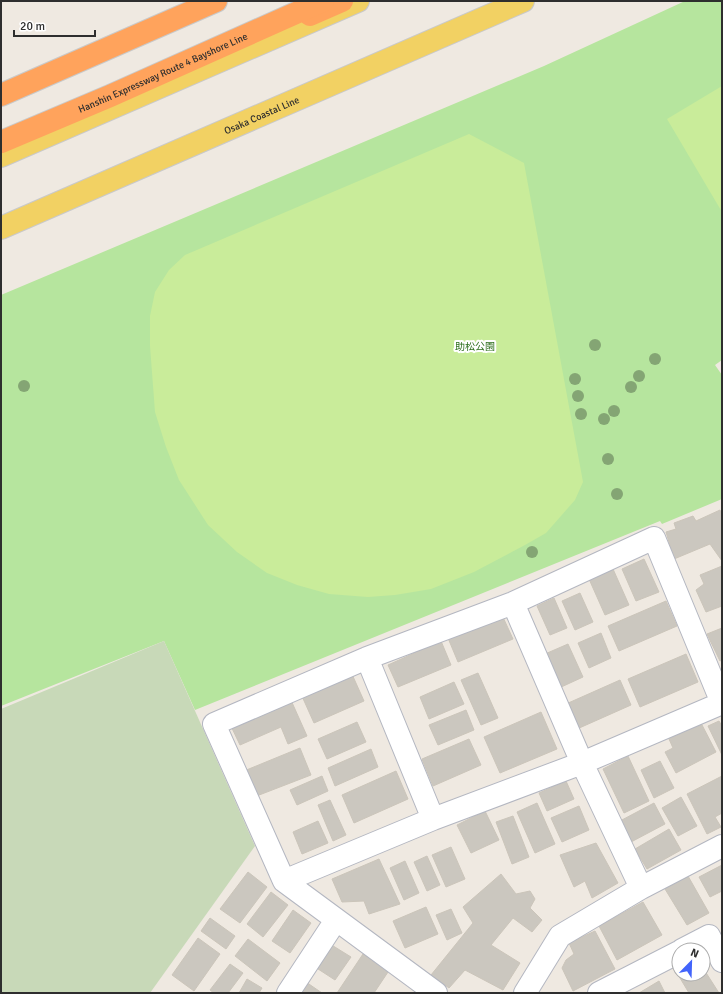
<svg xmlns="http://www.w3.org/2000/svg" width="723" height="994" font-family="Signika,'Noto Sans JP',sans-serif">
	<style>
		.green { fill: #b6e59e }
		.cemetery { fill: #c8d9b8 }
		.pitch { fill: #c9ec9a }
		.building { fill: #cbc7bf; stroke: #cbc5ba }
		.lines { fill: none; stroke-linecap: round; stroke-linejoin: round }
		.street-casing { stroke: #b4b7c1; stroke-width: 24 }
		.primary-casing { stroke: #c9c9c9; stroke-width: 24 }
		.highway-casing { stroke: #c9c9c9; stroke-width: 24 }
		.street { stroke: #fff; stroke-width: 22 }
		.primary { stroke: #f2d163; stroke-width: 22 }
		.highway { stroke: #ffa35c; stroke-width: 22 }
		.tree { fill: #84a574 }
		.labels { text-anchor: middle; stroke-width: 4; stroke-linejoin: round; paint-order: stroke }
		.street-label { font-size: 10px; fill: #2e2e2e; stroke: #fff }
		.park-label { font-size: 10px; fill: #2c6e1b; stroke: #fff }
	</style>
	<rect width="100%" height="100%" fill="#efe9e1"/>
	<path class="green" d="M685 1H722V360L715 365 722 375V499L662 524 660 521 195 710 164 641 1 706V295L544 66Z"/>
	<path class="cemetery" d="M164 641 255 846 150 993H1V709Z"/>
	<path class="pitch" d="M722 86V212L667 119Z
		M469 134 524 163 583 482 575 500 546 533 525 545 474 572 431 589 395 595 368 597 329 594 297 585 267 573 237 552 208 525 179 480 166 447 155 412 150 346V316L155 292 169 270 185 255Z"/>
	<path class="building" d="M720 510 722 515V561L710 544 674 559 666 532 676 529 674 523 693 516 696 521Z
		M644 559 659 592 636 601 622 569Z
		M722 566V606L706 612 696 590 704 584 700 575Z
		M613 569 629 605 605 615 589 579Z
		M580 593 593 622 575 630 562 601Z
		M554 598 567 628 550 635 537 606Z
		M666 601 677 626 619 651 608 626Z
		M502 615 513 639 458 662 448 638Z
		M722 628V660L720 661 707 634Z
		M601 633 611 658 589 668 578 643Z
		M441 641 451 665 398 687 388 665Z
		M568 644 583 677 559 688 545 654Z
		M686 654 698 682 640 707 628 679Z
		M351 672 364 701 314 723 301 694Z
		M478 673 498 718 481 725 461 680Z
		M620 680 631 705 577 729 566 704Z
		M454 682 464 704 429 719 420 697Z
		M290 698 307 736 288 744 281 727 240 745 230 724Z
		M466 710 474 730 438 745 429 725Z
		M541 712 557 749 500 773 484 737Z
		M719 721 722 726V755L708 726Z
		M357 722 366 742 327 759 318 739Z
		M701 723 716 752 676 773 665 752 673 748 669 739Z
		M469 739 481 765 433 786 422 759Z
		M300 748 311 775 254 797 244 771Z
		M371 749 378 767 335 786 328 768Z
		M628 756 649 801 624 813 603 769Z
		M660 761 674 788 654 798 641 770Z
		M396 771 408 799 354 823 342 795Z
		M322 776 328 791 297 805 290 790Z
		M722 776V813L715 817 721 827 707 834 687 794Z
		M566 781 574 799 547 811 539 793Z
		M681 797 697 826 678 836 662 808Z
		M330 800 346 835 333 841 318 805Z
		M537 803 555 844 535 853 517 812Z
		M654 803 665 824 631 842 620 821Z
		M579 806 589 830 562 842 551 818Z
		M485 811 499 840 471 853 457 825Z
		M513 816 529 857 512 864 496 822Z
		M318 821 328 843 302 854 293 832Z
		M669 829 681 850 647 869 635 849Z
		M596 843 618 883 592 898 585 881 574 887 560 855Z
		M451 847 465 879 446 887 432 855Z
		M427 856 440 885 427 891 414 862Z
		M379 859 400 904 369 914 364 901 342 902 332 879Z
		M405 861 419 893 404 900 390 868Z
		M722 865V891L710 897 699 877Z
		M248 872 267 887 240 923 220 909Z
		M501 874 516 894 530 891 535 899 530 908 542 920 532 932 513 918 491 945 520 963 503 990 465 970 449 988 431 975 473 923 463 907Z
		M688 876 709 913 687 925 665 889Z
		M271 892 288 905 263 937 247 924Z
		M643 902 662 935 617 960 599 926Z
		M426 907 438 934 405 948 393 921Z
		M451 909 462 933 447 940 436 915Z
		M293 910 311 923 290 953 272 941Z
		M210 918 235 936 226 949 201 931Z
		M595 931 615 969 573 991 562 968 566 960 574 954 569 943Z
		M198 938 220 954 194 991 172 975Z
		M248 939 280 963 267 981 235 956Z
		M330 944 351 957 335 980 315 967Z
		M363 954 388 972 374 993H337Z
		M230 964 243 973 228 993H214L210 990Z
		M679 965V974H703V968L719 993H689L674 968Z
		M247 979 262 988 259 993H239Z
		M659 981 665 993H639Z
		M306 982 322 993H298Z"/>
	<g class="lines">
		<g class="street-casing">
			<path id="street" d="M513 603 582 763 641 888
				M367 658 433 819
				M284 881 433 819 582 763 722 703 654 538 513 603 367 658 214 724 284 881 436 993
				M682 950 709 936 722 961
				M288 993 336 920
				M525 993 560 936 641 888 722 846
				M599 993 679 952"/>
		</g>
		<g class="primary-casing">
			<g id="primary">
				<path d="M1 156 358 1"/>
				<path id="s1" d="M1 228 523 1"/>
			</g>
		</g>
		<g class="highway-casing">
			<g id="highway">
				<path d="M310 15 342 1"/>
				<path d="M1 95 216 1"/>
				<path id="s2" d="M1 142 110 96 323 1"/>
			</g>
		</g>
		<use href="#street" class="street"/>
		<use href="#primary" class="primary"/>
		<use href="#highway" class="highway"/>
	</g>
	<g class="tree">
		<circle cx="595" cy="345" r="6"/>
		<circle cx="655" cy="359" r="6"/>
		<circle cx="639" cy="376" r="6"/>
		<circle cx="575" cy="379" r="6"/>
		<circle cx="24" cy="386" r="6"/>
		<circle cx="631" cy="387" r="6"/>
		<circle cx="578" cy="396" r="6"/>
		<circle cx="614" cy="411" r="6"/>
		<circle cx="581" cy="414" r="6"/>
		<circle cx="604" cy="419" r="6"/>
		<circle cx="608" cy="459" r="6"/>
		<circle cx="617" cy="494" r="6"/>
		<circle cx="532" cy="552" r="6"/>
	</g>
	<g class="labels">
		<g class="street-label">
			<text dy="4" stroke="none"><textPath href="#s2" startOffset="176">Hanshin Expressway Route 4 Bayshore Line</textPath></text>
			<text dy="4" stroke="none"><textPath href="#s1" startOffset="284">Osaka Coastal Line</textPath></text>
		</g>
		<g class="park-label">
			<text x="475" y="350">助松公園</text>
		</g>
	</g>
	<rect width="723" height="994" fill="none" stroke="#2e2e2e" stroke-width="4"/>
	<g transform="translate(691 962) rotate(23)"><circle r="19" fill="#ffffff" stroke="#ababab"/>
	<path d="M0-3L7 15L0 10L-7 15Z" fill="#4264fb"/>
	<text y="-6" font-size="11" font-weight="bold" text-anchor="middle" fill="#2e2e2e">N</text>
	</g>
	<path d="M14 30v6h81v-6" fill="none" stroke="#2e2e2e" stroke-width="2"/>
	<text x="20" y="30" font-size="12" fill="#2e2e2e" stroke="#ffffff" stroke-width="3" paint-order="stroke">20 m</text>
</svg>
